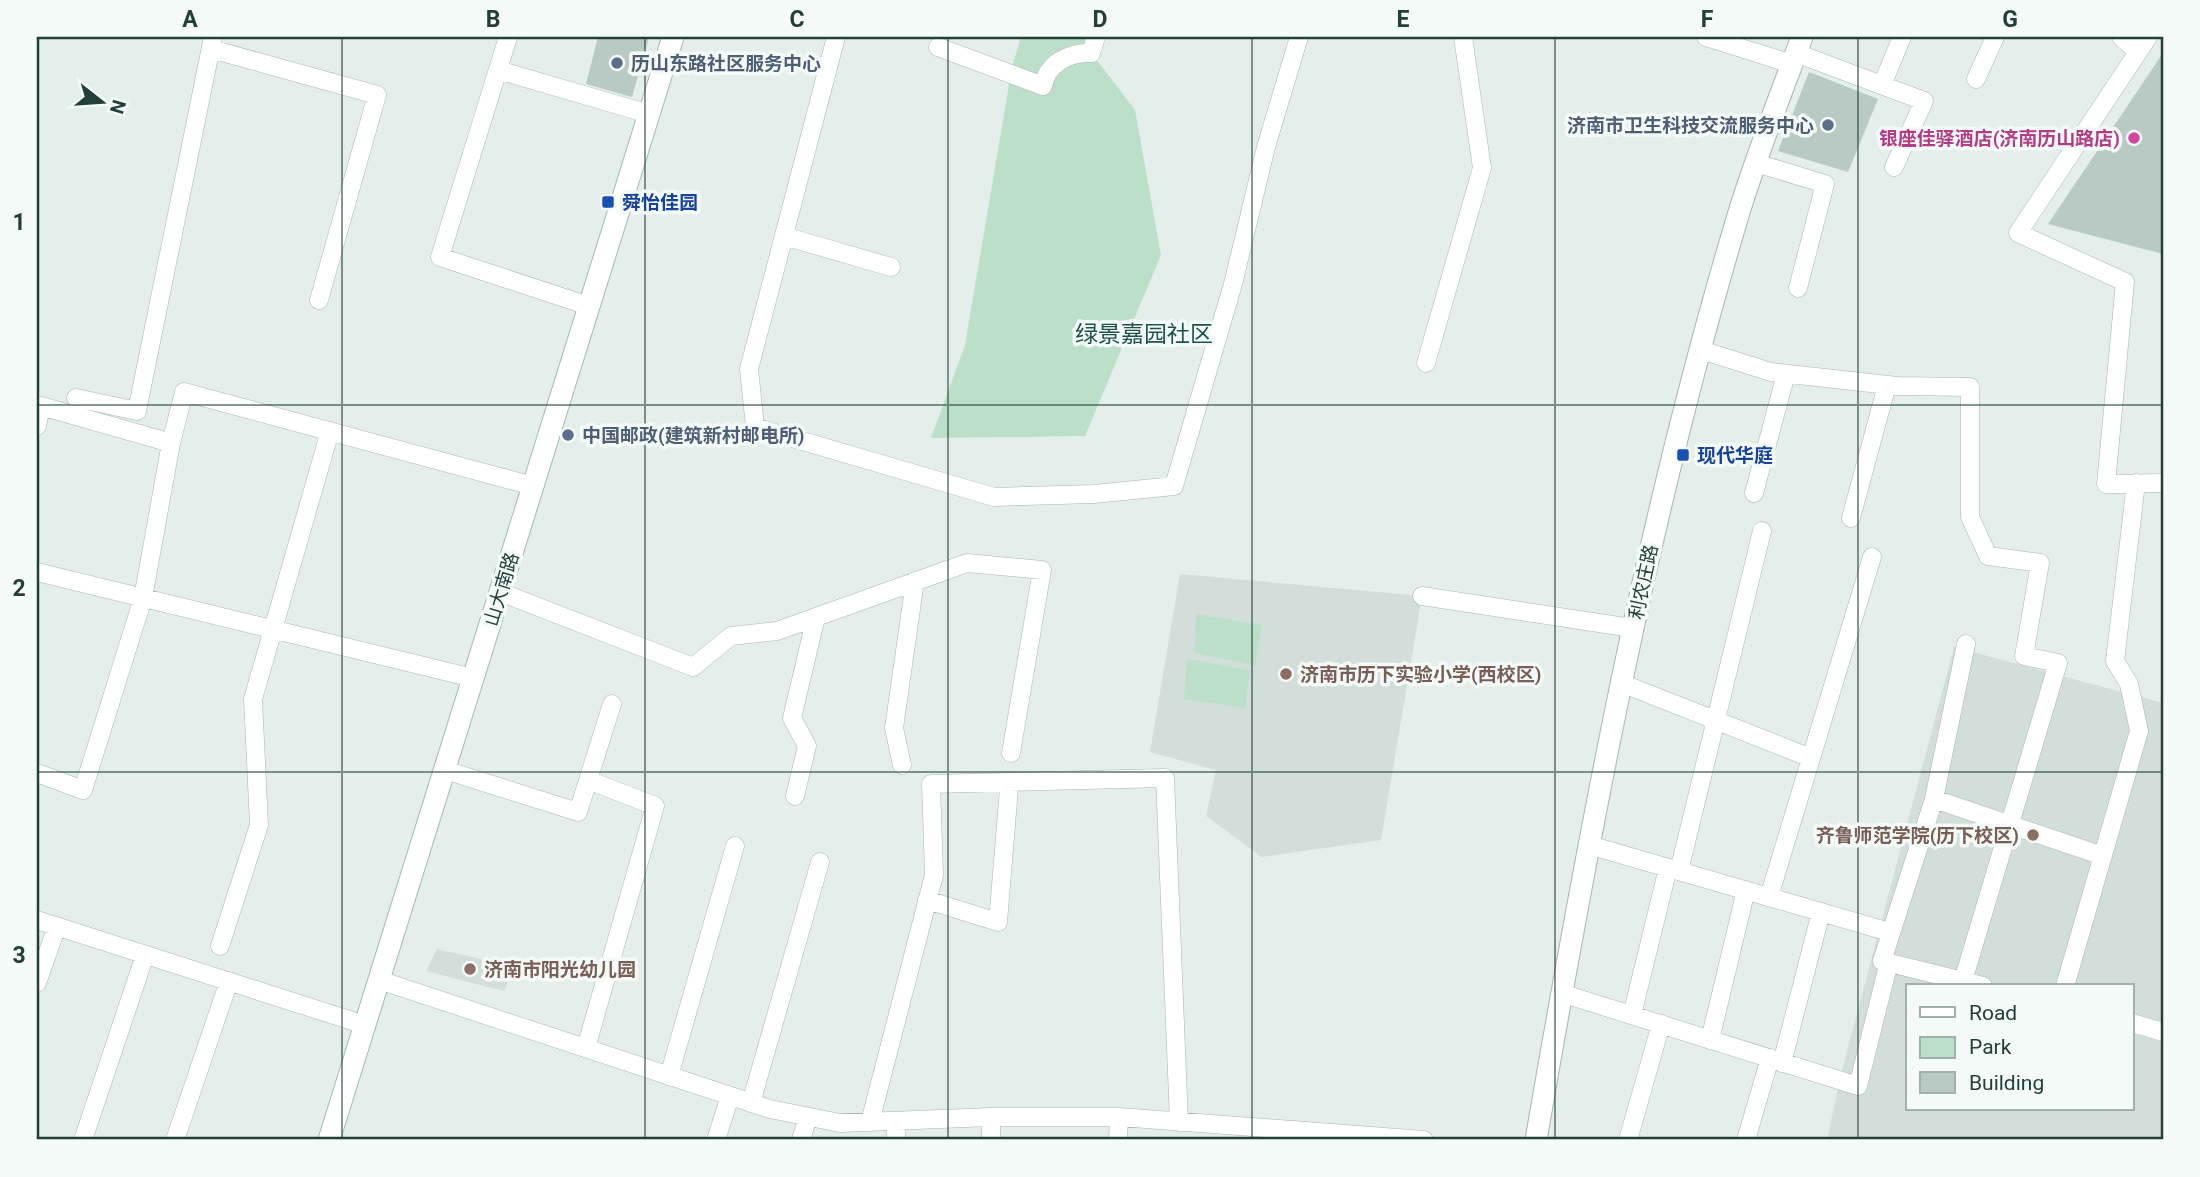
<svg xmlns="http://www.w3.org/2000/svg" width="2200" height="1177" font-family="Roboto,'Noto Sans SC',sans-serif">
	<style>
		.built { fill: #d2ded9; fill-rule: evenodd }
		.green { fill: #bcdfc8 }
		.building { fill: #b9c9c3 }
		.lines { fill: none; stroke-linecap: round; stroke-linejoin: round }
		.minor-casing { stroke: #a6b6b2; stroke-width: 19 }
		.tertiary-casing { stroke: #a6b6b2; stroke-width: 23 }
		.secondary-casing { stroke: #a1bab3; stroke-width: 23 }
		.minor { stroke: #fff; stroke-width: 18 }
		.tertiary { stroke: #fff; stroke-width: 21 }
		.secondary { stroke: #fff; stroke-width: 21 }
		.grid { fill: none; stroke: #22403a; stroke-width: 2; stroke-opacity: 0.55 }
		.service-dot { fill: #5c6f8a; stroke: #f4faf8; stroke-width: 2.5 }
		.hotel-dot { fill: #d1479c; stroke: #f4faf8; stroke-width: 2.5 }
		.transit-dot { fill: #1a4fb4; stroke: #f4faf8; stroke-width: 2.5 }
		.education-dot { fill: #8d6e63; stroke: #f4faf8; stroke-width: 2.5 }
		.labels { text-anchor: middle; stroke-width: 7; stroke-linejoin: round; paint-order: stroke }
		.service-label { font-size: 19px; font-weight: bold; fill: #4e5e75; stroke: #f4faf8; text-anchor: start }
		.hotel-label { font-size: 19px; font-weight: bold; fill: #b23c85; stroke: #f4faf8; text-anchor: end }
		.transit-label { font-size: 19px; font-weight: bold; fill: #164399; stroke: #f4faf8; text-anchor: start }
		.street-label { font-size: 19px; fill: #22403a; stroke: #f4faf8 }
		.education-label { font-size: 19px; font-weight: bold; fill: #785e54; stroke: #f4faf8; text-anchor: start }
		.quarter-label { font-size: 23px; fill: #1d534a; stroke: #f4faf8 }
		.neatline { fill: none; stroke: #22403a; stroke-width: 2.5 }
		.grid-label { font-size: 23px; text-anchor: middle; font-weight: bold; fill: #22403a }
	</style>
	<rect width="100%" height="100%" fill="#e4eeea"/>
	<path class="built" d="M1180 574 1422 596 1381 840 1262 857 1206 816 1216 770 1150 752Z
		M1954 647 2163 703V1140H1827L1841 1074ZM1908 986H2132V1109H1908Z
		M437 949 514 967 504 991 426 971Z"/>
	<path class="green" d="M1021 37H1098L1093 55 1135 110 1161 255 1085 436 931 438 965 345 1012 67Z
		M1196 614 1262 625 1255 665 1195 653Z
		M1187 659 1250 670 1245 708 1184 699Z"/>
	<path class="building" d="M598 37H649L632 97 586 84Z
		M2163 53V254L2048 224Z
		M1809 72 1878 99 1848 172 1778 151Z"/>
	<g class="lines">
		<g class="minor-casing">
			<path id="minor" d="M508 37 440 257 589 306
				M836 37 749 369 755 427 994 497 1094 494 1174 486 1233 284 1266 147 1299 37
				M1706 37 1792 64
				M2121 37 2138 52
				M2148 37 2018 233 2125 282 2106 484 2163 483
				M938 47 1043 86C1047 63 1070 52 1091 53L1096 37
				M211 49 377 95 319 300
				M1796 53 1924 101 1894 167
				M498 70 649 114
				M1976 79 1995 37
				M1882 85 1902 37
				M1756 163 1825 184 1798 288
				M784 236 891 267
				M1701 350 1771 372 1897 386 1970 387V517L1988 556 2040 563 2024 656 2058 663 1963 981 1983 986
				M1426 363 1482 168 1463 37
				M76 398 137 411 213 37
				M37 426 41 406 171 443 184 392 533 486
				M1754 493 1786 374
				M1851 518 1887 385
				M37 572 473 678
				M500 592 693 667 731 636 777 631 967 563 1042 570 1011 753
				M1422 596 1632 628
				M1621 683 1811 758
				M902 765 894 728 915 581
				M445 770 578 812 612 704
				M37 773 83 790 143 598 171 443
				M795 796 807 746 792 718 816 617
				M1934 799 1966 644
				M1589 845 1886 931
				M1679 871 1762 531
				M1769 897 1872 557
				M927 900 998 922 1009 788
				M37 920 365 1025
				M220 946 259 825 253 699 330 431
				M379 980 770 1109 840 1123 991 1117H1119L1424 1140
				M1963 981 1882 961 1934 799 2103 856
				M37 983 57 926
				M2065 986 2139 731 2129 684 2115 661 2136 483
				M1561 993 1858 1086 1889 962
				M1632 1015 1668 868
				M2132 1023 2163 1032
				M1710 1040 1746 890
				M586 1048 655 806 588 780
				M1782 1063 1821 912
				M669 1076 735 846
				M751 1103 820 862
				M896 1121V1140
				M870 1122 934 875 931 784 1165 778 1179 1122
				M83 1140 145 955
				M175 1140 229 981
				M716 1140 730 1096
				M801 1140 808 1117
				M991 1140V1117
				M1118 1140 1119 1117
				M1628 1140 1661 1024
				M1746 1140 1770 1058"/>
		</g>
		<g class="tertiary-casing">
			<path id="tertiary" d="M1536 1140C1590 827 1648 514 1740 209 1758 151 1781 94 1802 37"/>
		</g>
		<g class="secondary-casing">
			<path id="secondary" d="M329 1140 673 37"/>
		</g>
		<use href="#minor" class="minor"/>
		<use href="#tertiary" class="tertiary"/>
		<use href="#secondary" class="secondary"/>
	</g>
	<path class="grid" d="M342 37V1140M645 37V1140M948 37V1140M1252 37V1140M1555 37V1140M1858 37V1140M37 405H2163M37 772H2163"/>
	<g class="service-dot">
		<circle cx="617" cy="63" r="7"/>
		<circle cx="1828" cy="125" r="7"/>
		<circle cx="568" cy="435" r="7"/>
	</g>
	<circle class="hotel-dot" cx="2134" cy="138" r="7"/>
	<g class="transit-dot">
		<rect x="601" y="195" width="14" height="14" rx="3.5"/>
		<rect x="1676" y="448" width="14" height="14" rx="3.5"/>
	</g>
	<g class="education-dot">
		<circle cx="1286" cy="674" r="7"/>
		<circle cx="2033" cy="835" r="7"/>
		<circle cx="470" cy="969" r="7"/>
	</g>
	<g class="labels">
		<g class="service-label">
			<text x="631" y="70">历山东路社区服务中心</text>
			<text x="1814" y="132" text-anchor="end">济南市卫生科技交流服务中心</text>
			<text x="582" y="442">中国邮政(建筑新村邮电所)</text>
		</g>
		<g class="hotel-label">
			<text x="2120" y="145">银座佳驿酒店(济南历山路店)</text>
		</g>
		<g class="transit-label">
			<text x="622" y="209">舜怡佳园</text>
			<text x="1697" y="462">现代华庭</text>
		</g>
		<g class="street-label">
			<text transform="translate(1643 582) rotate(-78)" y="7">利农庄路</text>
			<text transform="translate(501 589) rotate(-73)" y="7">山大南路</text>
		</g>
		<g class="education-label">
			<text x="1300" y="681">济南市历下实验小学(西校区)</text>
			<text x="2019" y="842" text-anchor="end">齐鲁师范学院(历下校区)</text>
			<text x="484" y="976">济南市阳光幼儿园</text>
		</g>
		<g class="quarter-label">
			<text x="1144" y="342">绿景嘉园社区</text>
		</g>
	</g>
	<rect width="2200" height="1177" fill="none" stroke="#f4faf8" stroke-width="77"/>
	<rect x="1906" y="984" width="228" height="126" fill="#f4faf8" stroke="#a0b0ac" stroke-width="2"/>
	<rect x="1920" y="1007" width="35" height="10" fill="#ffffff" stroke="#a0b0ac" stroke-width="2"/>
	<text x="1969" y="1020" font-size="21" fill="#22403a">Road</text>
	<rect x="1920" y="1037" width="35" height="21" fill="#bcdfc8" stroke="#a0b0ac" stroke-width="2"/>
	<text x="1969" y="1054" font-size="21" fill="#22403a">Park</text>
	<rect x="1920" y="1072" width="35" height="21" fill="#b9c9c3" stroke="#a0b0ac" stroke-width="2"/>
	<text x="1969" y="1090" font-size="21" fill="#22403a">Building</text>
	<g transform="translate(102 102) rotate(107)" stroke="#f4faf8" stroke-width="5" paint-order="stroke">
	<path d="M0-5L12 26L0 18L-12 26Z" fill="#22403a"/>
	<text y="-10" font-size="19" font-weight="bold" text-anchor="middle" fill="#22403a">N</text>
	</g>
	<rect x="38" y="38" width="2124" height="1100" class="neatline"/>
	<g class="grid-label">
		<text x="190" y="27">A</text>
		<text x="493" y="27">B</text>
		<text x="797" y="27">C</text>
		<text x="1100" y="27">D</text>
		<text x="1403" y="27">E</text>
		<text x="1707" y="27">F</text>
		<text x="2010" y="27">G</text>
		<text x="19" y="230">1</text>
		<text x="19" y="596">2</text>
		<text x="19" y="963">3</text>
	</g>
</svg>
